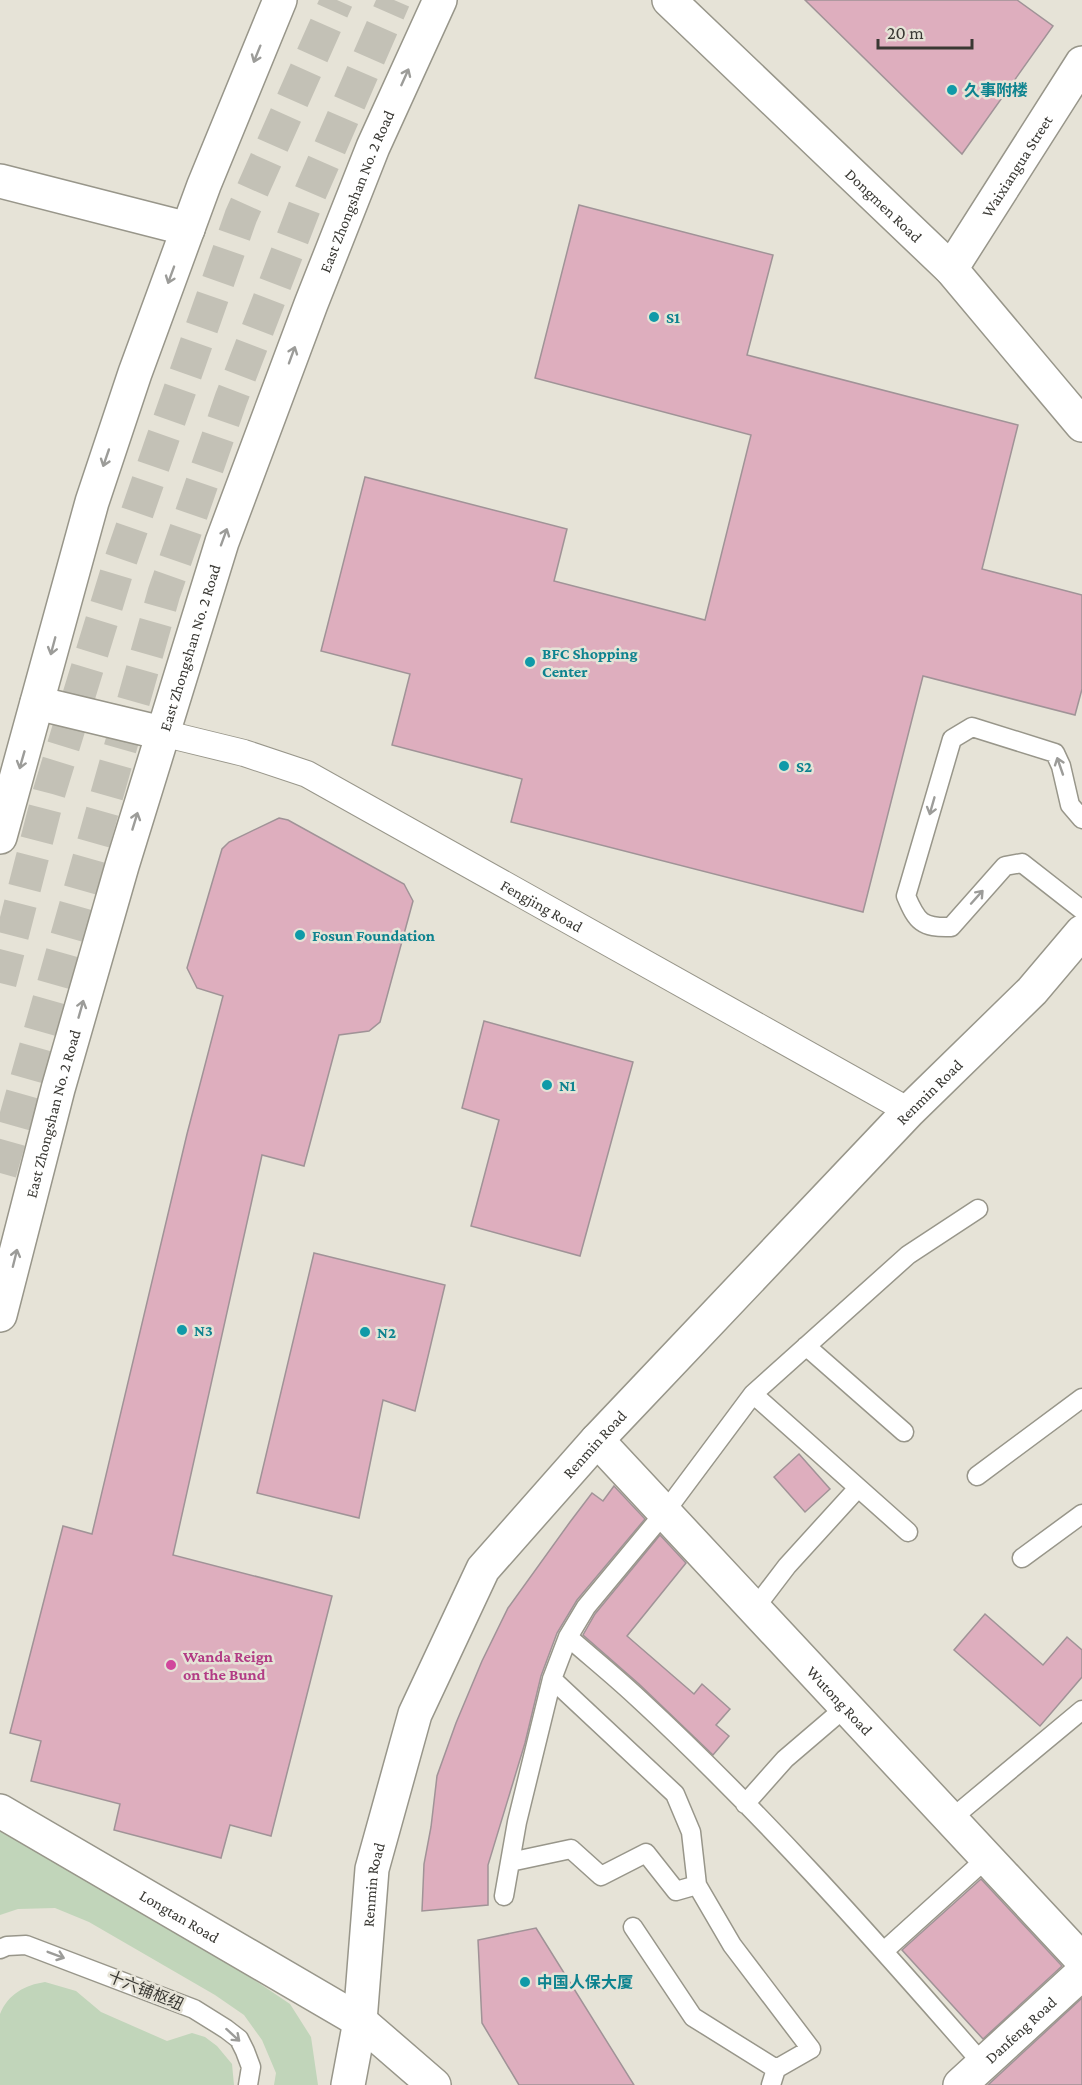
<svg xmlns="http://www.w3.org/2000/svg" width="1082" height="2085" font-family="'Crimson Pro','Noto Sans SC',serif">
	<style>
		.green { fill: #c1d5ba }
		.building { fill: #deaebe; stroke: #a09397; stroke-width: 1.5 }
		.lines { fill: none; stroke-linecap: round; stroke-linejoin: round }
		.primary-tunnel { stroke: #c3c1b6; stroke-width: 33; stroke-dasharray: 33 16; stroke-linecap: butt }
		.service-casing { stroke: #98968a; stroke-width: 21 }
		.pedestrian-casing { stroke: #98968a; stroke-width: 28 }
		.minor-casing { stroke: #98968a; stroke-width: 36 }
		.tertiary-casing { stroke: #98968a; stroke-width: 36 }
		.primary-casing { stroke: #98968a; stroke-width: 36 }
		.service { stroke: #fff; stroke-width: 18 }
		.pedestrian { stroke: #fff; stroke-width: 26 }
		.minor { stroke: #fff; stroke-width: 33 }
		.tertiary { stroke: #fff; stroke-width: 33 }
		.primary { stroke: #fff; stroke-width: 33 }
		.oneway { stroke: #9c9c99 }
		.culture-dot { fill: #0f9aa8; stroke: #e6e3d7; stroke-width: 2 }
		.hotel-dot { fill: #d1479c; stroke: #e6e3d7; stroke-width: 2 }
		.labels { text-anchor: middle; stroke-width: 5; stroke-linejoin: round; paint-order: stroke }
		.culture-label { font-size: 16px; font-weight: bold; fill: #0d838f; stroke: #e6e3d7; text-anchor: start }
		.street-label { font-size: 16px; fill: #393833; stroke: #e6e3d7 }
		.hotel-label { font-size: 16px; font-weight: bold; fill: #b23c85; stroke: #e6e3d7; text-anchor: start }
	</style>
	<rect width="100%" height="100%" fill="#e6e3d7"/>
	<path class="green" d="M0 1823 220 1957 290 2004 311 2037 318 2085H274L276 2073 262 2040 244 2015 215 1995 89 1922 55 1908 18 1909 0 1915Z
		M45 1982 76 1991 101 2012 167 2041 192 2033 205 2037 217 2046 232 2064 234 2085H0V2014C8 1994 25 1985 45 1982Z"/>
	<path class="building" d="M805 0H1017L1053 26 962 154Z
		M579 205 773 255 747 355 1018 425 982 569 1082 595V689L1075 715 923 676 863 912 511 822 522 779 392 745 410 674 321 651 365 477 567 529 554 581 705 620 751 435 535 378Z
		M279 818 288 820 404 884 413 901 380 1022 369 1031 339 1035 304 1166 262 1155 173 1555 332 1596 271 1836 230 1825 221 1858 114 1830 120 1804 31 1781 41 1741 10 1733 63 1526 92 1534 187 1134 223 996 197 988 187 968 222 849 229 842Z
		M484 1021 633 1062 580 1256 471 1226 499 1120 462 1108Z
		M314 1253 445 1285 415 1411 383 1400 359 1518 257 1493Z
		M799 1454 830 1489 805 1512 774 1477Z
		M614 1486 645 1519 577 1600 557 1633 541 1676 525 1743 488 1865V1905L422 1911 424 1864 431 1827 437 1776 456 1723 482 1661 508 1608 570 1522 592 1493 603 1501Z
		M660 1535 686 1563 627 1636 694 1694 702 1684 730 1709 716 1725 729 1736 713 1755 639 1684 583 1635 595 1614Z
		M985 1614 1043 1665 1067 1637 1082 1650V1677L1040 1726 954 1650Z
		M981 1879 1062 1966 983 2039 902 1950Z
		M536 1928 634 2085H519L482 2023 478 1940Z
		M1082 1998V2085H988Z"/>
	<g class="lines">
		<path class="primary-tunnel" d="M0 983 49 793 118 568 163 438 241 216 337 0
			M0 1173 164 593 231 399 308 198 394 0"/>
		<g class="service-casing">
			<path id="service" d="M1082 819 1070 805 1061 766 1055 753 972 727 952 739 906 896C917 922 922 928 951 927L1005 866 1022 863 1082 910
				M806 1346 904 1432
				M753 1394 908 1532
				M977 1476 1082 1398
				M1022 1558 1082 1514
				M755 1608 787 1566 858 1488
				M568 1637C592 1658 617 1678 640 1700 762 1813 873 1938 982 2063
				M552 1679 675 1794 691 1832 697 1885 732 1945 811 2049 776 2069 771 2085
				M745 1804 785 1759 847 1706
				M951 1819 1082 1710
				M510 1862 571 1849 601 1876 646 1853 676 1891 697 1885
				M504 1896 517 1822 552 1679 568 1637 586 1607 665 1512 753 1394 908 1255 978 1209
				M633 1927 693 2017 776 2069
				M0 1949 7 1946 26 1945 194 2009 226 2029 239 2039 245 2051 251 2067 248 2085
				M884 1951 987 1858"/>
		</g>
		<g class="pedestrian-casing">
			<g id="pedestrian">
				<path id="s1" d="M162 733 244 753 307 774 909 1111"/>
			</g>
		</g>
		<g class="minor-casing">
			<g id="minor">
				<path d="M0 181 188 229"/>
				<path id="s2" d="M597 1440 1082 1960"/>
				<path id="s3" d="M0 1811 360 2021 434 2085"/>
				<path id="s4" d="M960 2085 1082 1973"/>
			</g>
		</g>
		<g class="tertiary-casing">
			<g id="tertiary">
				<path id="s5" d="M669 0 951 269 1082 425"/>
				<path id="s6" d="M951 269 1082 63"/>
				<path id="s7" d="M348 2085 360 2021 372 1869 415 1714 483 1569 597 1440 909 1111 1032 991 1082 932"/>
			</g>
		</g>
		<g class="primary-casing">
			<g id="primary">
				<path d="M37 703 162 733"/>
				<path d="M0 837 92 502 135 373 204 185 280 0"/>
				<path id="s8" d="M0 1315 58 1089 122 866 222 542 311 304 373 147 440 0"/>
			</g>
		</g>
		<use href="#service" class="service"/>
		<use href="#pedestrian" class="pedestrian"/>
		<use href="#minor" class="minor"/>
		<use href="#tertiary" class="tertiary"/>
		<use href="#primary" class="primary"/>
	</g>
	<defs><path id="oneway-shaft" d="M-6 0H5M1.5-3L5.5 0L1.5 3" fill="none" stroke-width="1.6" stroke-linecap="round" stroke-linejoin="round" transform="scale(1.5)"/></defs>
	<g class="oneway">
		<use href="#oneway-shaft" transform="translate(257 54) rotate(112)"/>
		<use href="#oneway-shaft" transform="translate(405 77) rotate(-66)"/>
		<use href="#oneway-shaft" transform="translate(171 275) rotate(110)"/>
		<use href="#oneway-shaft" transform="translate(292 355) rotate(-70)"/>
		<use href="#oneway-shaft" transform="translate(106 458) rotate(109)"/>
		<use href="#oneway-shaft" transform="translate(224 537) rotate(-70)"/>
		<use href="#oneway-shaft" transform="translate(53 646) rotate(105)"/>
		<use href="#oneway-shaft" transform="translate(22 760) rotate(106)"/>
		<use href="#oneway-shaft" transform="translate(1060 766) rotate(-109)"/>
		<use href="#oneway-shaft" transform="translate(932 806) rotate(106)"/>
		<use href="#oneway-shaft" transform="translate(135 821) rotate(-73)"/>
		<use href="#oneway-shaft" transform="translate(977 897) rotate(-48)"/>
		<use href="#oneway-shaft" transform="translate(81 1009) rotate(-74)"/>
		<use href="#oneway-shaft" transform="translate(15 1258) rotate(-76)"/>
		<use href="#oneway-shaft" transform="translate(56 1955) rotate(21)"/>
		<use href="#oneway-shaft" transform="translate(233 2035) rotate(42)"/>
	</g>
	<g class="culture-dot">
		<circle cx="952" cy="90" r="6"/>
		<circle cx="654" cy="317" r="6"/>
		<circle cx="530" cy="662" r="6"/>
		<circle cx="784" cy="766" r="6"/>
		<circle cx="300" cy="935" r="6"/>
		<circle cx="547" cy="1085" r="6"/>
		<circle cx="182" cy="1330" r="6"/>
		<circle cx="365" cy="1332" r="6"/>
		<circle cx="525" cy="1982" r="6"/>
	</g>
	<circle class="hotel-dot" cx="171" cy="1665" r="6"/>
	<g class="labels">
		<g class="culture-label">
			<text x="964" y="96">久事附楼</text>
			<text x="666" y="323">S1</text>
			<text x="542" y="659">BFC Shopping<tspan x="542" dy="18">Center</tspan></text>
			<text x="796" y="772">S2</text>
			<text x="312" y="941">Fosun Foundation</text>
			<text x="559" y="1091">N1</text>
			<text x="194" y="1336">N3</text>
			<text x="377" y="1338">N2</text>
			<text x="537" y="1988">中国人保大厦</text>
		</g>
		<g class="street-label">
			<text dy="6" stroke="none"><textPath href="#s6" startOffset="122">Waixiangua Street</textPath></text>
			<text dy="6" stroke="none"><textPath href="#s8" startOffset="1180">East Zhongshan No. 2 Road</textPath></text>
			<text dy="6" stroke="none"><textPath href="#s5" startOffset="297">Dongmen Road</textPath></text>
			<text dy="6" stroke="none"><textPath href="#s8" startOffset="694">East Zhongshan No. 2 Road</textPath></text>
			<text dy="6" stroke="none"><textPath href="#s1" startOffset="420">Fengjing Road</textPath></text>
			<text dy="6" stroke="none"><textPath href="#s7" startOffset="1192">Renmin Road</textPath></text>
			<text dy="6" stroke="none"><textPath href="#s8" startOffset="208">East Zhongshan No. 2 Road</textPath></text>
			<text dy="6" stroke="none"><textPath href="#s7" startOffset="706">Renmin Road</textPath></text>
			<text dy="6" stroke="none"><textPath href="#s2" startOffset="356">Wutong Road</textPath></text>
			<text dy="6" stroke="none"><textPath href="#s7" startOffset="202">Renmin Road</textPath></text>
			<text dy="6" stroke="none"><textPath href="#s3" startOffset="208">Longtan Road</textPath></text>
			<text transform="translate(146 1990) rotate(22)" y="6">十六铺枢纽</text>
			<text dy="6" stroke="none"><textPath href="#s4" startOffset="82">Danfeng Road</textPath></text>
		</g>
		<g class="hotel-label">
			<text x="183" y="1662">Wanda Reign<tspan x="183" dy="18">on the Bund</tspan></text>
		</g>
	</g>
	<path d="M878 39v9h94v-9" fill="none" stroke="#393833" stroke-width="3"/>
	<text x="887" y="39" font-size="18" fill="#393833" stroke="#e6e3d7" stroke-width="4.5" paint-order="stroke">20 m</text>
</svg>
